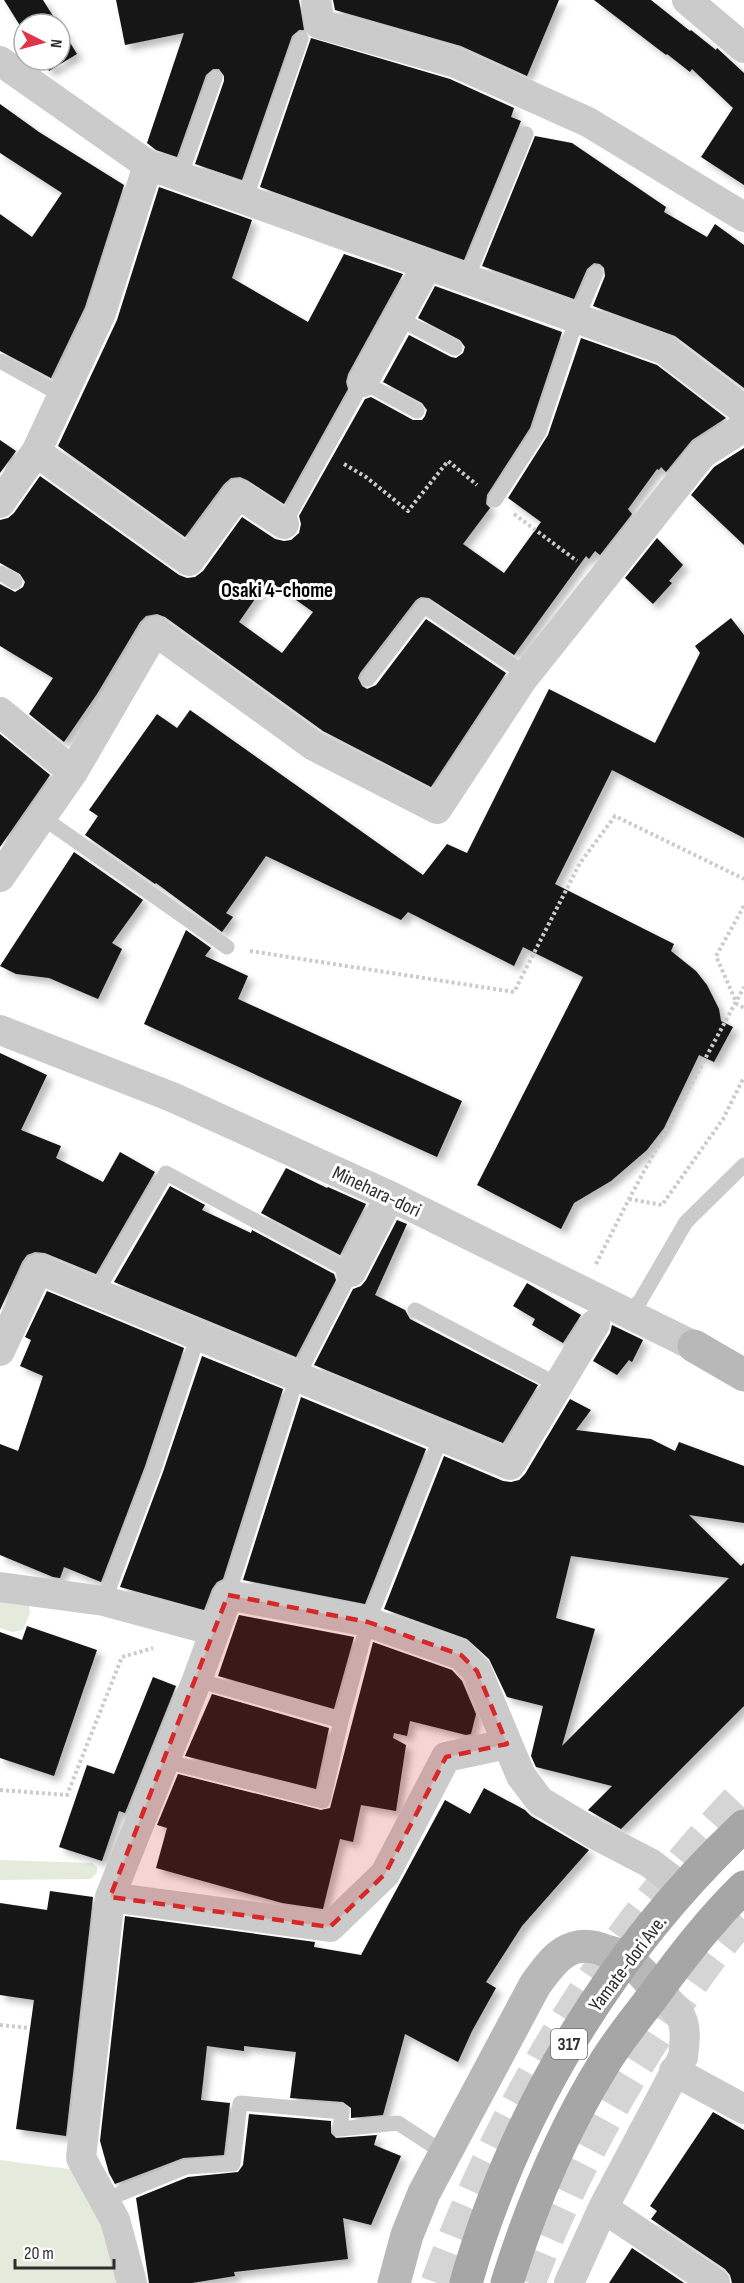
<svg xmlns="http://www.w3.org/2000/svg" width="744" height="2283" font-family="'Sofia Sans Condensed',sans-serif">
	<style>
		.green { fill: #e5ebdc }
		.building { fill: #151515; fill-rule: evenodd; filter: url(#shadow) }
		.lines { fill: none; stroke-linecap: round; stroke-linejoin: round }
		.highway-tunnel { stroke: #d5d5d5; stroke-width: 33; stroke-dasharray: 33 16; stroke-linecap: butt }
		.path { stroke: #cbcbcb; stroke-width: 4; stroke-dasharray: 3 3; stroke-linecap: butt }
		.lane { stroke: #cbcbcb; stroke-width: 15 }
		.street { stroke: #cbcbcb; stroke-width: 30 }
		.secondary { stroke: #b8b8b8; stroke-width: 33 }
		.primary { stroke: #a6a6a6; stroke-width: 33 }
		.marked { fill: #d62828; fill-opacity: 0.2; stroke: #d62828; stroke-width: 4.5; stroke-dasharray: 12 8; stroke-linejoin: round }
		.labels { text-anchor: middle; stroke-width: 6; stroke-linejoin: round; paint-order: stroke }
		.shield { fill: #fff; stroke: #6d6d6d; stroke-width: 1.5 }
		.shield-label { font-size: 18px; font-weight: bold; fill: #2e2e2e }
		.street-label { font-size: 20px; fill: #2e2e2e; stroke: #fff }
		.neighbourhood-label { font-size: 21px; font-weight: bold; fill: #000; stroke: #fff }
	</style>
	<defs>
		<filter id="shadow"><feDropShadow dx="5.5" dy="5.5" stdDeviation="3" flood-color="#0004"/></filter>
	</defs>
	<rect width="100%" height="100%" fill="#fff"/>
	<path class="green" d="M0 1600 29 1606 30 1613 23 1630 12 1632 0 1628Z
		M0 1860 92 1863 97 1867V1873L90 1879 0 1880Z
		M0 2160 77 2170 108 2235 118 2283H0Z"/>
	<path class="building" d="M4 0H43L58 24H24V32Z
		M116 0H299L304 30H299L292 36 242 180 195 164 224 81V76L219 69H213L206 75 177 157 156 150 147 143 184 33 125 45Z
		M333 0H559L527 76 461 46 335 10Z
		M594 0H651L690 31 691 30 716 50 717 48 744 73V185L701 157 733 108 692 69 690 72 667 54 666 55Z
		M60 26 77 54 49 71 42 60H60Z
		M311 38 450 79 514 108 511 117 521 121 464 260 260 187Z
		M0 104 39 132 124 185 85 307 51 378 0 351V214L32 237 62 193 0 153Z
		M535 136 572 143 666 207 664 212 707 237 715 224 744 245V388L675 336 593 306 605 276 604 268 600 264 594 263 587 269 574 299 482 266Z
		M159 187 252 220 232 278 308 322 344 254 403 274 348 374 346 382 348 389 284 504 247 480 240 477 231 478 224 484 185 537 58 446 117 320Z
		M435 286 562 332 530 428 487 495 486 504 490 508 463 544 504 573 541 522 508 498 548 435 581 338 657 365 726 418 692 440 666 472 661 467 659 470 657 469 628 509 632 514 600 555 595 551 589 559 586 556 514 655 429 598 421 597 416 600 360 673 358 678 362 686 367 689 376 685 426 619 506 673 431 787 323 731 165 617 157 614 146 616 140 622 97 694 64 742 29 714 53 678 0 646V584L15 592 23 587 25 582 20 574 0 563V520L8 518 14 513 40 476 179 575 187 578 195 577 203 571 242 517 275 539 284 541 291 540 299 533 301 524 299 516 365 399 371 397 413 420H422L425 416 427 410 422 403 383 382 409 335 451 357 456 358 463 353 465 347 460 340 418 318ZM268 580 313 612 282 653 239 622Z
		M0 440 16 451 0 473Z
		M744 448V545L691 495 714 467Z
		M657 538 683 565 669 581 672 583 653 604 625 578Z
		M731 618 744 635V838L612 770 555 884 674 944 671 951 696 971 707 985 719 1009 721 1021 733 1027 714 1062 699 1055 664 1128 647 1150 611 1181 574 1203 561 1229 477 1185 583 977 523 947 514 966 408 912 401 920 266 856 226 913 233 917 222 932 156 883 155 884 85 835 98 816 89 810 157 714 177 728 190 710 423 875 447 844 467 853 549 689 655 743 700 653 695 646Z
		M0 734 50 775 0 847Z
		M74 852 143 900 112 943 122 949 98 999 49 978 16 974 0 966Z
		M186 930 211 948 205 956 248 976 238 999 462 1101 437 1157 144 1024Z
		M0 1053 47 1075 21 1130 61 1146 56 1158 103 1182 120 1152 155 1172 96 1274 45 1253 35 1252 27 1255 22 1262 0 1310Z
		M286 1168 327 1188 328 1187 366 1204 340 1255 261 1213Z
		M170 1186 205 1205 202 1210 251 1233 252 1230 334 1274 336 1280 296 1357 114 1282Z
		M397 1220 407 1224 375 1295 405 1310 410 1319 538 1385 503 1443 314 1365 353 1289 361 1286 366 1280Z
		M527 1283 581 1315 563 1343 532 1325 535 1319 513 1306Z
		M47 1291 184 1348 145 1466 101 1582 64 1567 60 1578 53 1577 0 1555V1444L18 1451 43 1376 20 1366 31 1340 25 1337Z
		M612 1325 643 1340 632 1362 629 1360 617 1375 593 1361 610 1333Z
		M202 1356 283 1389 223 1579 217 1582 212 1589 204 1610 120 1587 163 1472Z
		M301 1397 426 1449 365 1604 243 1580Z
		M570 1399 591 1410 576 1430 651 1439 675 1451 679 1442 744 1466V1523L689 1515 741 1566 744 1563V1706L621 1829 588 1810 612 1786 536 1767 531 1756 543 1706 507 1697 489 1659 467 1639 384 1609 444 1456 503 1481 511 1482 519 1480 525 1474ZM571 1556 729 1578 562 1746 595 1629 556 1618Z
		M239 1615 354 1637 334 1709 218 1676Z
		M27 1626 97 1650 54 1776 0 1758V1632L22 1640Z
		M373 1642 452 1670 462 1681 476 1714 471 1734 466 1735 410 1721 407 1736 394 1733 393 1738 406 1745 396 1811 361 1805 353 1842 340 1839 323 1909 282 1903 156 1868 167 1828 157 1825 178 1774 321 1810 330 1808Z
		M153 1677 176 1686 125 1813 119 1811 102 1861 59 1847 87 1765 114 1774Z
		M212 1694 329 1728 316 1789 185 1756Z
		M484 1788 525 1810 531 1816 589 1850 522 1926 486 1982 496 1988 472 2031 458 2062 405 2034 383 2115 351 2118V2108L343 2102 290 2098 296 2052 244 2046V2051L207 2046 201 2100 230 2103 224 2155 183 2158 115 2184 109 2173 100 2141 125 1916 315 1942 314 1947 361 1955 445 1800 470 1814Z
		M50 1891 93 1897 66 2136 16 2129 34 2000 0 1995V1903L47 1910Z
		M713 2112 744 2130V2283H732L730 2275 725 2269 651 2219 657 2211 650 2206Z
		M249 2114 331 2121V2133L336 2138 377 2135 374 2145 401 2156 371 2225 343 2218 348 2259 234 2272 235 2276 192 2283H149L136 2198 188 2177 238 2172 243 2165Z
		M632 2248 684 2283H609Z"/>
	<g class="lines">
		<path class="highway-tunnel" d="M437 2283C504 2100 609 1933 744 1793
			M529 2283C565 2190 611 2102 667 2019 691 1984 715 1949 744 1917"/>
		<path class="path" d="M344 464 366 477 408 511 448 461 477 485
			M514 514 577 561
			M744 906 716 956 737 1004 744 1008
			M250 951 514 992 580 863 615 816 744 879
			M629 1199 662 1205 723 1119 744 1077
			M596 1264 629 1199 744 987
			M0 1790 67 1795 122 1657 153 1648
			M0 2025 30 2028"/>
		<path class="lane" d="M180 177 215 78
			M245 200 301 39
			M467 278 526 134
			M398 318 455 348
			M0 361 63 396
			M495 500 539 432 577 318 596 273
			M284 524 363 382 417 411
			M0 573 15 582
			M368 679 424 606 527 675
			M42 817 227 947
			M96 1293 166 1173 351 1272 297 1377 228 1595
			M415 1310 558 1385
			M627 1313 640 1301 686 1222 744 1165
			M104 1601 154 1469 198 1336
			M197 1680 341 1721
			M165 1761 323 1801 341 1721 368 1622 441 1437
			M105 2200 186 2167 233 2164 240 2103 342 2112 340 2129 398 2123 444 2153"/>
		<path class="street" d="M316 0 320 24 456 63 588 122 744 217
			M687 0 744 48
			M0 61 148 165 665 350 744 410
			M363 382 428 264
			M36 452 189 561 238 494 284 524
			M0 503 36 452 101 313 148 165
			M0 712 73 772
			M0 877 73 772 155 631 314 746 437 809 522 680 702 454 744 427
			M0 1030 172 1097 390 1196 694 1346
			M351 1272 390 1196
			M0 1351 38 1269 510 1465 595 1324
			M0 1587 104 1601 215 1631 197 1680 110 1897 81 2158 115 2220 132 2283
			M215 1631 228 1595 368 1622 461 1655 477 1671 521 1776 540 1801 598 1836 650 1863 684 1889
			M110 1897 330 1927 385 1874 446 1757 507 1744
			M674 2071 744 2109
			M603 2208 715 2283
			M569 2283 603 2208 683 2057C688 2018 683 2016 658 1990"/>
		<path class="secondary" d="M694 1346 744 1375
			M394 2283 407 2235 424 2193 535 1985C554 1958 571 1936 606 1951 613 1953 622 1955 628 1960 639 1968 648 1980 658 1990"/>
		<path class="primary" d="M466 2283C515 2110 613 1949 744 1826
			M507 2283C531 2206 562 2131 605 2062 621 2036 641 2013 659 1988 686 1952 712 1918 744 1887"/>
	</g>
	<path class="marked" d="M228 1595 368 1622 461 1655 477 1671 507 1744 446 1757 385 1874 330 1927 110 1897Z"/>
	<g class="labels">
		<rect class="shield" x="551" y="2029" width="36" height="30" rx="4.5"/>
		<g class="shield-label">
			<text x="569" y="2050">317</text>
		</g>
		<g class="street-label">
			<text transform="translate(377 1191) rotate(25)" y="7">Minehara-dori</text>
			<text transform="translate(627 1963) rotate(-53)" y="7">Yamate-dori Ave.</text>
		</g>
		<g class="neighbourhood-label">
			<text x="277" y="597">Osaki 4-chome</text>
		</g>
	</g>
	<g transform="translate(42 42) rotate(96)"><circle r="28" fill="#ffffff" stroke="#ababab" stroke-width="1.5"/>
	<path d="M0-4.5L10 22L0 15L-10 22Z" fill="#df354b"/>
	<text y="-9" font-size="16" font-weight="bold" text-anchor="middle" fill="#2e2e2e">N</text>
	</g>
	<path d="M15 2259v9h99v-9" fill="none" stroke="#2e2e2e" stroke-width="3"/>
	<text x="24" y="2259" font-size="18" fill="#2e2e2e" stroke="#ffffff" stroke-width="4.5" paint-order="stroke">20 m</text>
</svg>
